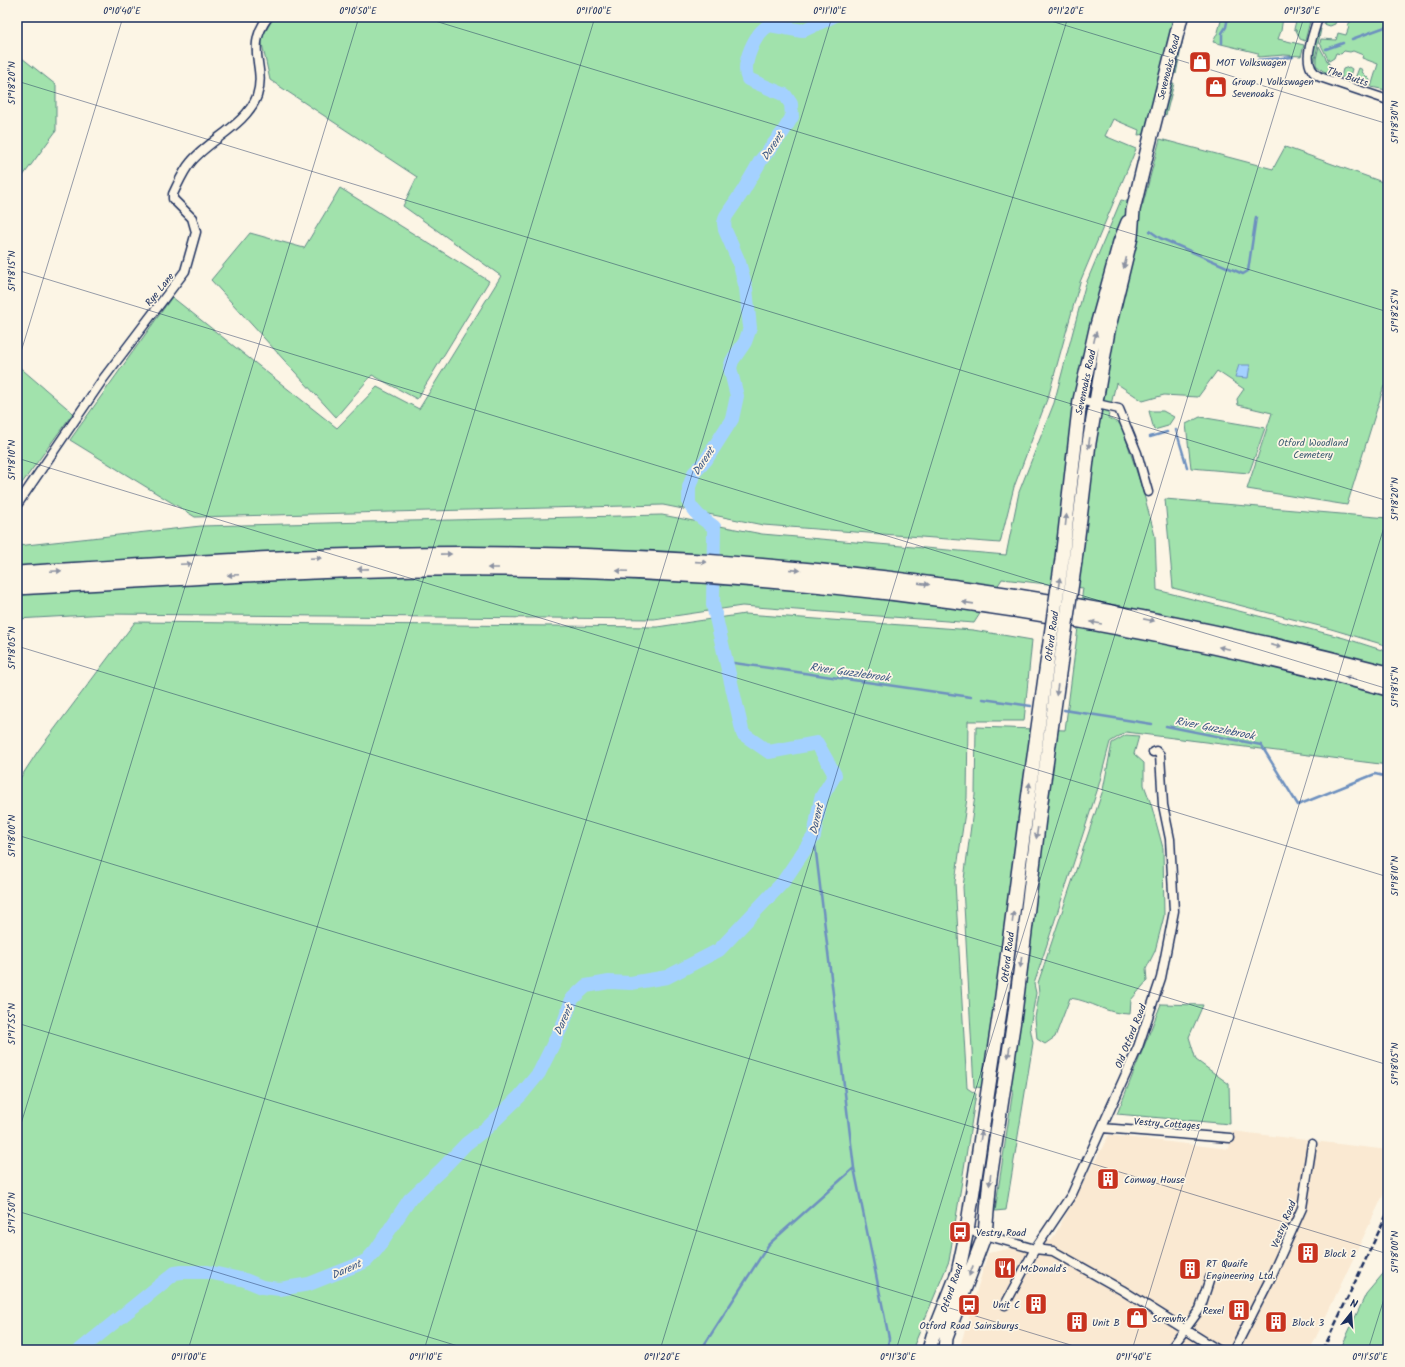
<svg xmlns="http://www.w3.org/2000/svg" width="1405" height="1367" font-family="Kalam,sans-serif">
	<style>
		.built { fill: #fae9d2 }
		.green { fill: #a1e2ac; stroke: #5e8885 }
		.water { fill: #a4d1ff; stroke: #6d90bf }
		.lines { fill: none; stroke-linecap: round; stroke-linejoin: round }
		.stream { stroke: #6d90bf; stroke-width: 2.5 }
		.river { stroke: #a4d1ff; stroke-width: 14 }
		.street-casing { stroke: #1b2f5e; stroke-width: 11 }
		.primary-casing { stroke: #1b2f5e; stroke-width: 16 }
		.highway-casing { stroke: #1b2f5e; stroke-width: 18 }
		.street { stroke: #fcf5e5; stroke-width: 8 }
		.primary { stroke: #fcf5e5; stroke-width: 13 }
		.highway { stroke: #fcf5e5; stroke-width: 15 }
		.rail { stroke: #1b2f5e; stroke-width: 2.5; stroke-dasharray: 6 3; stroke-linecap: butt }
		.primary-bridge-casing { stroke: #1b2f5e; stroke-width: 16; stroke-linecap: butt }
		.primary-bridge { stroke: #fcf5e5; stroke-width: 13 }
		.oneway { fill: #8c92a2 }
		.ticks { fill: none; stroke: #1b2f5e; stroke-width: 1; stroke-opacity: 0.45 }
		.labels { text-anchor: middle; stroke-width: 3.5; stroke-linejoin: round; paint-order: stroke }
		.poi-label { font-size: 10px; fill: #1b2f5e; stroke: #fcf5e5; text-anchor: start }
		.street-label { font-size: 10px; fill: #1b2f5e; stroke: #fcf5e5 }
		.park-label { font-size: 10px; fill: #3c5c72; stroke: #fcf5e5 }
		.water-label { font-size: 11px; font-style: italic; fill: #3d5886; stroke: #fcf5e5 }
		.neatline { fill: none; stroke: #1b2f5e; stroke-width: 1.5 }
		.ticks-label { font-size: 10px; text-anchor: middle; fill: #1b2f5e }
	</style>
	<rect width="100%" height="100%" fill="#fcf5e5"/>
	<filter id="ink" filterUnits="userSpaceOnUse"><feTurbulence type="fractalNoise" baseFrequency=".025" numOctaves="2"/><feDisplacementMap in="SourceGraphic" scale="8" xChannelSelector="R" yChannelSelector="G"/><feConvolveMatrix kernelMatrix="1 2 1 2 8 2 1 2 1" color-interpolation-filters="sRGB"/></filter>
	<g filter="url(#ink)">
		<path class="built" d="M1232 1131 1388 1150V1185L1310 1350H959L988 1253 1052 1240 1109 1135 1229 1149Z"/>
		<path class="green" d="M274 17H1176L1146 134 1138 135 1139 130 1113 119 1105 136 1136 149 1080 282 1049 394 1014 487 1000 543 763 525 663 505 195 517 70 440 172 297 337 428 377 387 419 409 501 276 403 206 417 177 270 80 261 39Z
			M1222 17H1283L1281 31 1278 39 1304 45 1301 56 1284 55 1258 57V53L1213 42 1218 32Z
			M1300 17H1311L1305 41 1300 39 1296 30 1294 29 1296 21H1299Z
			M1326 17H1337L1335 24 1330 26 1324 24Z
			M1354 17H1388V84L1386 90 1371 87 1378 64 1362 58 1363 55 1353 51 1350 52 1344 51 1341 54 1336 53 1334 58 1329 61 1320 43 1321 39 1336 40 1338 33 1346 35 1349 27 1347 26Z
			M1319 29H1321L1314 64 1320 71 1337 77 1336 79 1324 75 1314 68 1312 58Z
			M1182 32 1184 33 1176 74 1173 68Z
			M1319 46 1335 75 1323 71 1316 65V59Z
			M17 54 56 85V131L17 184Z
			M1349 67 1352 69 1349 79 1341 77 1343 69Z
			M1359 68 1363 70 1362 72 1370 80 1368 86 1354 81Z
			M1174 83 1166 115 1163 113 1170 84Z
			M1160 139 1273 169 1285 147 1388 184V387L1384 386 1347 505 1247 489 1272 413 1238 405 1237 399 1244 389 1217 371 1198 397 1164 395 1143 401 1116 383 1108 418 1121 424 1143 491 1155 536 1157 590 1344 638 1388 652V765L1126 732 1110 742 1098 788 1034 984 1036 993 1030 1027 1033 1043 1006 1210 995 1211 1013 1090 974 1087 963 887 975 795 976 727 1065 730 1083 588 1002 579 974 623 742 606 654 619 107 614 17 619V546L201 526 662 515 762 534 1006 555 1019 492 1054 403 1085 286 1121 200 1143 204Z
			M340 188 489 281 417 399 372 375 336 417 211 280 250 233 304 248Z
			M17 365 73 413 17 490Z
			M1149 411H1163L1174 417 1168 426 1154 430Z
			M1200 417 1265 428 1249 473 1191 468 1186 424Z
			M1165 499 1388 518V646L1331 629 1173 588Z
			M745 614 973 630 1032 640 1024 721H968L967 798 955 882 967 1088 976 1094 949 1261 912 1350H17V783L38 751 135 622 657 627Z
			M1126 735 1139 736 1134 754 1144 763V785L1151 804 1163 848 1164 916 1155 951 1146 969 1147 981 1131 1000 1130 1014C1105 1014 1093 1001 1070 998L1055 1037 1045 1044 1037 1039 1035 1018 1039 994 1038 983 1103 790 1112 743Z
			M1161 1004 1203 1005 1189 1037 1196 1060 1229 1084 1230 1124 1117 1114Z
			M1388 1268V1350H1340L1366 1294Z"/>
		<path class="water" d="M1239 365H1250L1248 378 1235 377Z"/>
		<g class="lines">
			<path class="stream" d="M1352 39 1388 26
				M1222 43V33L1226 27 1228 17
				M1326 49 1343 43
				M1258 60 1293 57
				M1150 231 1160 238 1243 274 1248 271 1256 217
				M1176 430 1187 467
				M1150 437 1167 432
				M727 662 971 697
				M983 699 1031 706
				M1064 710 1152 724
				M1166 726 1261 745 1298 805 1375 774 1388 777
				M854 1168 889 1338 888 1350
				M701 1350 769 1244 854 1168 814 836"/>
			<path class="river" d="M80 1350 175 1273 182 1272H208L245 1280 262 1287 280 1289 309 1284 362 1263 367 1260 376 1250 410 1199 442 1169 466 1144 488 1127 520 1096 539 1073 564 1022 572 999 586 986 609 982 631 983 667 977 719 950 783 882 814 836 821 798 835 775 817 743 769 752 743 734 713 605 714 527 699 516 692 508 689 503V487L694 473 706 460 732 419 737 396 730 368 732 361 745 342 750 328 746 288 739 262 725 230 724 223 726 216 743 191 761 160 783 132 792 117 791 104 785 95 748 79C741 64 755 32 770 25L802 31 832 17"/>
			<g class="street-casing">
				<path id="street" d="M1318 17C1314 35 1298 66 1320 77L1388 100
					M1080 400 1119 409 1137 453 1148 492
					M17 505 103 379 185 271 196 232 192 218 173 199V194C178 184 183 171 191 162 209 140 247 124 257 96 267 66 244 49 268 17
					M1102 1128 1230 1138
					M967 1230 1035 1249 1053 1251 1122 1290 1218 1350
					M1005 1305 1035 1249 1072 1194 1138 1047 1161 978 1174 911 1170 839 1163 805 1160 755 1156 751 1153 752
					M1170 1350 1200 1309 1210 1278
					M1234 1350 1270 1279 1302 1208 1312 1144"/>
			</g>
			<g class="primary-casing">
				<path id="primary" d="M1062 559 1080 400 1096 329 1120 242 1128 222
					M1075 561 1089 443 1108 331 1131 237 1133 210 1149 144 1181 17
					M929 1350 933 1336 958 1273 967 1230 1000 1011 1029 792 1049 649
					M945 1350 946 1338 985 1234 990 1178 1015 1013 1042 794 1062 652"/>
			</g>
			<g class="highway-casing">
				<path id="highway" d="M17 574C183 564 350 552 516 555 810 558 1104 600 1388 674
					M17 587C179 578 340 566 503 568 801 570 1100 611 1388 688"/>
			</g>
			<use href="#street" class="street"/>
			<use href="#primary" class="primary"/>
			<use href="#highway" class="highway"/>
			<path class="rail" d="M1323 1350 1388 1212"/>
			<g class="primary-bridge-casing">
				<path id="primary-bridge" d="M1049 649 1062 559
					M1062 652 1075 561"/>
			</g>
			<use href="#primary-bridge" class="primary-bridge"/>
		</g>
		<defs><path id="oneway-solid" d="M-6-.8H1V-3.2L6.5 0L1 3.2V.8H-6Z"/></defs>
		<g class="oneway">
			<use href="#oneway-solid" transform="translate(1125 263) rotate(104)"/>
			<use href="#oneway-solid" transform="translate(1095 337) rotate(-77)"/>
			<use href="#oneway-solid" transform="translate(1089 443) rotate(98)"/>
			<use href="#oneway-solid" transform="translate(1066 520) rotate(-84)"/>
			<use href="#oneway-solid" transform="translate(446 554) rotate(-1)"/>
			<use href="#oneway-solid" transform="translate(316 558) rotate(-2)"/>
			<use href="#oneway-solid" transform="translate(701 562) rotate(4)"/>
			<use href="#oneway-solid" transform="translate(186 564) rotate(-3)"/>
			<use href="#oneway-solid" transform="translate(493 568) rotate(-180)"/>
			<use href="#oneway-solid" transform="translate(363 569) rotate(179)"/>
			<use href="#oneway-solid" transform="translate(795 570) rotate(5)"/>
			<use href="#oneway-solid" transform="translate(56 571) rotate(-3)"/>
			<use href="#oneway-solid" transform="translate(622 571) rotate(-177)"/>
			<use href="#oneway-solid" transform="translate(233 575) rotate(177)"/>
			<use href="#oneway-solid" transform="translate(1059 583) rotate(-82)"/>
			<use href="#oneway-solid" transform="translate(924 584) rotate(7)"/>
			<use href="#oneway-solid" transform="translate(968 603) rotate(-172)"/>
			<use href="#oneway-solid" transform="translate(1149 620) rotate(11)"/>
			<use href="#oneway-solid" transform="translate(1096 623) rotate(-170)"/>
			<use href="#oneway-solid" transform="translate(1276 646) rotate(13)"/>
			<use href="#oneway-solid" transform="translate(1224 648) rotate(-168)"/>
			<use href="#oneway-solid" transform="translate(1350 678) rotate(-166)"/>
			<use href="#oneway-solid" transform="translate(1057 690) rotate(98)"/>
			<use href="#oneway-solid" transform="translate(1029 788) rotate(-82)"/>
			<use href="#oneway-solid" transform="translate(1037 833) rotate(97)"/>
			<use href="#oneway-solid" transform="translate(1013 917) rotate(-83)"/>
			<use href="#oneway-solid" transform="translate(1021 962) rotate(97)"/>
			<use href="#oneway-solid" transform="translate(1009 1052) rotate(99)"/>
			<use href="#oneway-solid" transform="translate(981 1136) rotate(-81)"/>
			<use href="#oneway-solid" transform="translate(990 1180) rotate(96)"/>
			<use href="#oneway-solid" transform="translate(971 1271) rotate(111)"/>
		</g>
	</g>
	<path class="ticks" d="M422 17 1388 312M1038 17 1388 124M17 81 1388 501M17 270 1388 689M17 365 123 17M17 458 1388 877M17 646 1388 1065M17 835 1388 1254M17 1023 1087 1350M17 1137 359 17M17 1211 471 1350M188 1350 595 17M424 1350 832 17M660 1350 1068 17M896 1350 1304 17M1132 1350 1388 514M1368 1350 1388 1286"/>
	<defs>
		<g id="shop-square" transform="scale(1.15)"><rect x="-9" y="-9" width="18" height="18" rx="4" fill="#c8321e" stroke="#fcf5e5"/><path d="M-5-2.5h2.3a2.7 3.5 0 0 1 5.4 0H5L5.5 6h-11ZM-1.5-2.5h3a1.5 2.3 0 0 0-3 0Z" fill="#fff"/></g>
		<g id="building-square" transform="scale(1.15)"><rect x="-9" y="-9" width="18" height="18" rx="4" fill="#c8321e" stroke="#fcf5e5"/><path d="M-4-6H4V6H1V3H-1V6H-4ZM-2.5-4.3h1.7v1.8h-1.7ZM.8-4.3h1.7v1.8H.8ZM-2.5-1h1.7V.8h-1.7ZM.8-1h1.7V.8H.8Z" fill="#fff"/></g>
		<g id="bus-square" transform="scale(1.15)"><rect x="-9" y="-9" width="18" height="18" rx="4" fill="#c8321e" stroke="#fcf5e5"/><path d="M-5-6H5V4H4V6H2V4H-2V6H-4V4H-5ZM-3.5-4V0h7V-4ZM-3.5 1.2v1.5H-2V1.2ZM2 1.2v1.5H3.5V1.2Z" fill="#fff"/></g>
		<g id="restaurant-square" transform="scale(1.15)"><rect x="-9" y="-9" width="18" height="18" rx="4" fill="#c8321e" stroke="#fcf5e5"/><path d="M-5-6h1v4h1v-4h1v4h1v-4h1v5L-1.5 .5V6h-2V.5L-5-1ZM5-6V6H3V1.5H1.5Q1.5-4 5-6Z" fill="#fff"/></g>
	</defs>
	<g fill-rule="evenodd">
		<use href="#shop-square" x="1200" y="62"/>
		<use href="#shop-square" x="1216" y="87"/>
		<use href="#building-square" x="1108" y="1179"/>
		<use href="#bus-square" x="960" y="1232"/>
		<use href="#building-square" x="1308" y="1253"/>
		<use href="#restaurant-square" x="1005" y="1268"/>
		<use href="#building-square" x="1190" y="1269"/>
		<use href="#building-square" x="1036" y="1304"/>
		<use href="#bus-square" x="969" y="1305"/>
		<use href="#building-square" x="1239" y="1310"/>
		<use href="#shop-square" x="1137" y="1318"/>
		<use href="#building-square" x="1077" y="1322"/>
		<use href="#building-square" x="1276" y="1322"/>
	</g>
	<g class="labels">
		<g class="poi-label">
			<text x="1216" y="66">MOT Volkswagen</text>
			<text x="1232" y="85">Group 1 Volkswagen<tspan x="1232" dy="12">Sevenoaks</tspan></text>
			<text x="1124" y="1183">Conway House</text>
			<text x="976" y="1236">Vestry Road</text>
			<text x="1324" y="1257">Block 2</text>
			<text x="1206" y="1267">RT Quaife<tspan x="1206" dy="12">Engineering Ltd.</tspan></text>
			<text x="1020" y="1272">McDonald's</text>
			<text x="1020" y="1308" text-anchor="end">Unit C</text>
			<text x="1224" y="1314" text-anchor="end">Rexel</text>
			<text x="1152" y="1322">Screwfix</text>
			<text x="1092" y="1326">Unit B</text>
			<text x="1292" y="1326">Block 3</text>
			<text x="969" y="1329" text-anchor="middle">Otford Road Sainsburys</text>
		</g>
		<g class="street-label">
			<text transform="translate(1168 67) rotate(-76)" y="4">Sevenoaks Road</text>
			<text transform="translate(1348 76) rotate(18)" y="4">The Butts</text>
			<text transform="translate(159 289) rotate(-51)" y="4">Rye Lane</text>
			<text transform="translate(1085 382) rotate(-78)" y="4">Sevenoaks Road</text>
			<text transform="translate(1051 636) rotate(-82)" y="4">Otford Road</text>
			<text transform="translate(1007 957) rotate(-83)" y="4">Otford Road</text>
			<text transform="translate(1130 1036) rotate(-68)" y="4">Old Otford Road</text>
			<text transform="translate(1167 1123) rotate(4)" y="4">Vestry Cottages</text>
			<text transform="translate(1283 1224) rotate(-68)" y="4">Vestry Road</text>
			<text transform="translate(951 1288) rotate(-71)" y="4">Otford Road</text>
		</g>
		<g class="park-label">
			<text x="1313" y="446">Otford Woodland<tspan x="1313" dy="12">Cemetery</tspan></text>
		</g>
		<g class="water-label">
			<text transform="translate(772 146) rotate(-56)" y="4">Darent</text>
			<text transform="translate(703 461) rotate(-56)" y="4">Darent</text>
			<text transform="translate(850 672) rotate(8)" y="4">River Guzzlebrook</text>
			<text transform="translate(1215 728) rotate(11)" y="4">River Guzzlebrook</text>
			<text transform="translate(816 819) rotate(-77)" y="4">Darent</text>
			<text transform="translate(563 1020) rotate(-66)" y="4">Darent</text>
			<text transform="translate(346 1269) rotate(-24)" y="4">Darent</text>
		</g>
	</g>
	<rect width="1405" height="1367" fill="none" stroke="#fcf5e5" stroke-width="44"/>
	<g transform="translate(1351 1313) rotate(17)" stroke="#fcf5e5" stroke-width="3" paint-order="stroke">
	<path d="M0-3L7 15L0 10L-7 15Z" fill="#1b2f5e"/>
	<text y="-6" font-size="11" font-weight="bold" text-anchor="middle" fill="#1b2f5e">N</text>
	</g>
	<rect x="22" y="22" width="1361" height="1323" class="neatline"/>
	<g class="ticks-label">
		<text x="122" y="14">0°10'40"E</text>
		<text x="358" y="14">0°10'50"E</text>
		<text x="594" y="14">0°11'00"E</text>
		<text x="830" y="14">0°11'10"E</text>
		<text x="1066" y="14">0°11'20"E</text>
		<text x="1302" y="14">0°11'30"E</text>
		<text transform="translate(11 83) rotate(-90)" y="4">51°18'20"N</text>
		<text transform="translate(1394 122) rotate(-90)" y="4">51°18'30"N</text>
		<text transform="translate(11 271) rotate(-90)" y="4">51°18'15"N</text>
		<text transform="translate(1394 311) rotate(-90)" y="4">51°18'25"N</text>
		<text transform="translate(11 460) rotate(-90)" y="4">51°18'10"N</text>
		<text transform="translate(1394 499) rotate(-90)" y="4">51°18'20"N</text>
		<text transform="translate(11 648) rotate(-90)" y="4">51°18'05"N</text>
		<text transform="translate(1394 687) rotate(-90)" y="4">51°18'15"N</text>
		<text transform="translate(11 836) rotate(-90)" y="4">51°18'00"N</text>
		<text transform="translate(1394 876) rotate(-90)" y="4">51°18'10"N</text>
		<text transform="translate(11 1024) rotate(-90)" y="4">51°17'55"N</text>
		<text transform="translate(1394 1064) rotate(-90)" y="4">51°18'05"N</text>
		<text transform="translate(11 1213) rotate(-90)" y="4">51°17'50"N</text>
		<text transform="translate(1394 1252) rotate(-90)" y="4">51°18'00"N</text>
		<text x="189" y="1360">0°11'00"E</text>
		<text x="426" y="1360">0°11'10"E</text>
		<text x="662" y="1360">0°11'20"E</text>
		<text x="898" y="1360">0°11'30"E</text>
		<text x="1134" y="1360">0°11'40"E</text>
		<text x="1370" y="1360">0°11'50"E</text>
	</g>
</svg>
